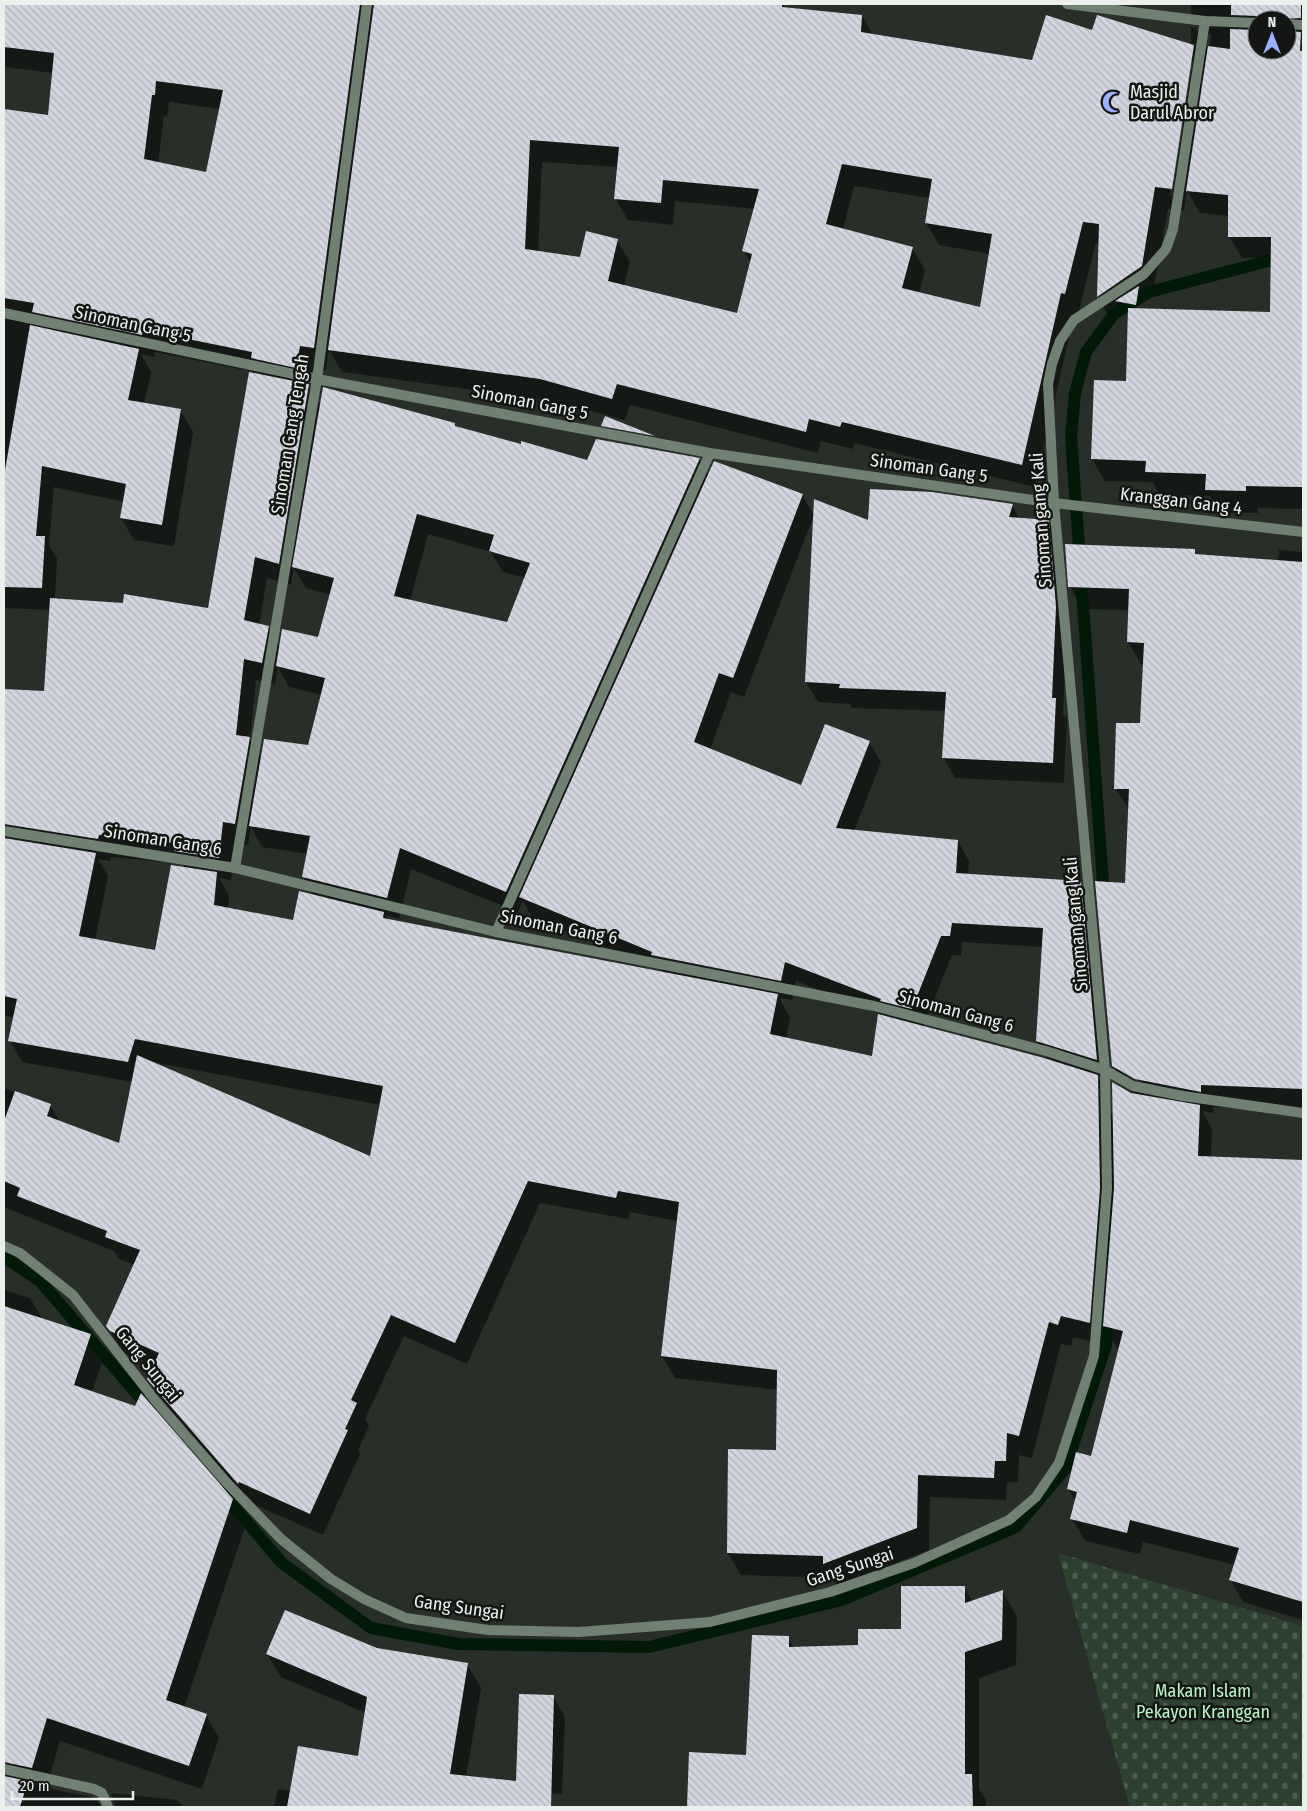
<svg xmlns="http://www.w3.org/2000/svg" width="1307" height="1811" font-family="'Fira Sans Condensed',sans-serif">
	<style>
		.cemetery { fill: url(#cemetery-stones) }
		.shadow { fill: #0007; fill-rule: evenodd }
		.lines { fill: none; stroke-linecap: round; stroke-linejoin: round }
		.stream { stroke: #011a08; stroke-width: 12 }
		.building { fill: url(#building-back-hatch); fill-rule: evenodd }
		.minor { stroke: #708072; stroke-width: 10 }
		.labels { text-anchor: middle; stroke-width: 5; stroke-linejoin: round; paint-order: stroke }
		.poi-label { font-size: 18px; fill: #ebf0ec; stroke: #131613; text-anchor: start }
		.street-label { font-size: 18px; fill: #ebf0ec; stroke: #131613 }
		.park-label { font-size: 18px; fill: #b8f6c5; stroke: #131613 }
	</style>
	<defs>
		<pattern id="cemetery-stones" width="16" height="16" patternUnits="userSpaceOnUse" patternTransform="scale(1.25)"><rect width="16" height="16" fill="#2c4130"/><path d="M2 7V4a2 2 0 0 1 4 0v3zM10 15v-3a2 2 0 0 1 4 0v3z" fill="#4b5d4e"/></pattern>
		<pattern id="building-back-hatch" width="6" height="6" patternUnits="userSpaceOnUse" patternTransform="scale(1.25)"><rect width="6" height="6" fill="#d3d6e0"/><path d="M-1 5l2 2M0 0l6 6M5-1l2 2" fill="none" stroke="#b0b2ba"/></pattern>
	</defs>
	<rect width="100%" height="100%" fill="#282f29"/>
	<path class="cemetery" d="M1058 1553 1303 1626V1807H1130Z"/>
	<path class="shadow" d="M4 4H703L740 7V4H783L785 9 862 16 873 35 1033 62 1093 31 1191 46V27L1196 28 1209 50 1211 34H1204L1191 12V4H1303V509L1258 508V513L1219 512 1210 496 1159 494 1153 482 1105 481 1092 459 1127 383 1271 313 1272 258H1242L1229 236V216L1200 213 1187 191 1184 211 1168 209 1154 288 1110 318 1098 297 1100 244 1096 243 1078 315H1074L1035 487 854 443 853 449 821 441 818 453 630 405 625 420 553 401 342 372 329 350 326 370 313 368 309 386 321 407 454 424 457 428 588 461 699 459 709 476 802 495 814 515 744 697 731 692 710 750 802 786 869 742 881 762 854 831 958 841 969 861 968 875 1080 882 1092 902 1108 1079 1097 1076 1110 1098 1112 1203H1114L1131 1094 1138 1095 1126 1088 1113 1065 1127 885 1130 811 1115 788 1142 725 1144 664H1141L1128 642 1129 610 1082 609 1070 586 1194 550 1198 556 1278 562 1279 550 1303 552V1110L1213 1107V1113L1202 1111 1212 1129 1211 1158 1303 1161V1620L1243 1602 1231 1580 1235 1565 1143 1542 1140 1554 1085 1541 1072 1518 1076 1502 1068 1489 1092 1458 1120 1349 1117 1348 1103 1324 1102 1344 1073 1337 1071 1346 1061 1344 1032 1458 1019 1455 1018 1482H1007L1006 1500 930 1497 929 1550 837 1586 832 1578 741 1575 728 1553 729 1450 777 1451 778 1390 675 1378 662 1356 678 1221 630 1212 628 1219 540 1203 467 1364 404 1336 365 1419 369 1426 358 1450 360 1454 323 1535 251 1503 162 1401 149 1379 154 1366 124 1353 120 1348 107 1326 135 1265 119 1259 114 1251 4 1207V1088L50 1105 60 1122 120 1145 133 1082 22 1062 10 1040 15 1018 4 1015V690L45 693 51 610 4 608V281L15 227 4 226V110L49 117 54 73 4 67ZM1257 20H1287V50H1257ZM1190 62H1193L1172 196 1170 195ZM169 102 221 109 207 173 158 163 164 116 167 117ZM542 162 618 167 615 198 628 220 673 225 675 201 755 209 744 251 751 263 738 314 624 286 630 262 617 240 581 259 538 252ZM854 186 930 198 926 223 939 245 990 254 981 308 919 293 925 270 912 248 843 229ZM155 352 250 371 209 610 55 599 57 559 49 545 54 487 124 502 121 518 134 540 174 546 193 432 180 410 144 404 151 372 141 354 154 357ZM251 371 261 373 263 376 250 373ZM428 534 491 552 503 572 526 578 508 623 410 601ZM294 568 306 588 331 595 319 638 280 648 268 627 259 625 267 578 291 585ZM278 667 289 687 322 695 309 747 261 759 250 739 256 680 275 685ZM251 827 262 847 308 854 303 877 314 896 294 922 228 909 229 895 219 878 231 880 235 843 248 845ZM111 857 183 864 185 868 156 952 95 940 108 876 98 859 111 861ZM411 869 518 912 523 901 532 917 661 970 663 973 388 920 385 915 399 919ZM962 942 1043 947 1037 1041 1048 1060 923 1027 952 955 961 956ZM796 981 885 1016 873 1057 786 1039 790 1017 779 998 792 1000ZM152 1062 381 1105 370 1157ZM1122 1070 1141 1081 1140 1084 1122 1073Z
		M1012 505 1020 519 1048 521 1060 541 1067 629 1063 714 1067 719 1064 783 955 778 944 758 946 711 852 708 850 704 818 702 806 682 869 521Z
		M4 1290 30 1298 43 1320 90 1335 103 1359 92 1392 232 1500 246 1524 184 1708 206 1715 219 1738 202 1789 60 1741 46 1788 91 1797 96 1799 101 1807H4Z
		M964 1587 972 1601 1003 1592 1017 1617 1016 1665 979 1678V1789L986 1800V1807H688L690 1753 747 1756 788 1638 794 1648 860 1647 902 1630Z
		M377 1649 467 1664 481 1688 466 1777 523 1783 553 1696 565 1717 562 1794 526 1792 534 1807H274L278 1789 291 1791 359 1758 366 1713 281 1677 267 1654Z
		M111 1793 177 1800 183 1807H116Z"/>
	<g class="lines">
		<path class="stream" d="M1104 897 1071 436 1075 393 1086 352 1114 314 1149 292 1303 252
			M4 1257 40 1281 150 1409
			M1109 1259 1114 1119
			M222 1493 282 1563 371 1628 459 1644 649 1647 842 1600 1016 1527 1065 1469 1106 1345 1108 1311"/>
	</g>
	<path class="building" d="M4 4H360L314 348 300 346 296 368 251 358 252 352 143 330 142 335 32 312 34 303 4 298V109L48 115 54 53 4 47ZM156 81 223 90 206 172 144 159 152 95H155Z
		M374 4H782V7L862 15 861 32 1032 60 1046 15 1092 30 1097 15 1194 45 1172 189 1155 187 1142 266 1097 297 1099 224 1083 222 1065 294 1061 293 1022 465 842 422 840 427 809 419 806 432 617 384 612 399 540 379 328 350ZM530 140 619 147 614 199 661 203 663 180 759 189 742 251 752 254 737 313 608 281 618 239 586 231 580 257 525 249ZM842 164 932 179 925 223 992 234 980 307 902 288 913 247 826 224Z
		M1231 4H1301V18L1263 20 1257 16 1231 15Z
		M1230 29 1257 30V50H1287V31L1301 32 1300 51H1303V487L1246 486V491L1205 490 1206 474 1145 472 1146 461 1091 459 1094 380 1126 381 1128 308 1270 312 1271 237H1228V195L1186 191 1208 46 1230 49Z
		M1139 286 1136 305 1115 301Z
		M30 325 139 349 128 400 181 409 162 525 120 518 126 484 42 466 36 536H45L42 588 4 587V476Z
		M249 372 309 384 279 564 255 557 244 620 269 626 262 663 244 659 236 735 250 737 235 824 223 822 219 858 174 851 175 843 99 835 98 839 4 824V689L44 691 50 598 123 603 124 594 208 608Z
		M323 387 455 423V426L521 444V441L587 460 596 439 700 458 506 892 400 848 387 898 302 877 310 836 249 826 264 739 308 745 325 678 276 666 282 629 318 637 334 578 292 567ZM417 514 494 535 489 551 530 563 507 622 394 596Z
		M605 416 655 436 601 426Z
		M714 461 803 494 733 678 719 673 694 742 801 785 825 724 870 741 836 828 958 840 956 873 1081 881 1097 1060 1036 1041 1043 928 952 923 950 936H941L912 1009 880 1001 881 999 785 962 781 981 651 955 652 952 519 897Z
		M870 489 932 492 1013 504 1009 517 1049 520 1056 607 1052 698H1056L1053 763 942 758 946 692 839 688 840 684 805 682 814 499 868 520Z
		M1065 544 1195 549V554L1303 562V1089L1201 1085V1092L1135 1079 1112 1066 1095 881 1125 883 1129 789H1114L1116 723H1140L1144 643 1127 642 1129 589 1068 587Z
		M4 838 96 853 79 936 155 950 171 865 217 872 214 905 293 920 299 891 384 912 383 918 778 994 770 1034 872 1056 878 1014 1044 1058 1098 1075 1100 1188 1090 1323 1061 1316 1058 1325 1049 1322 1019 1436 1007 1433 1006 1461H995L994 1478 918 1475 917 1528 823 1564V1556L727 1553 728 1449 776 1450 777 1370 661 1356 679 1202 618 1191 616 1198 528 1181 455 1343 391 1315 351 1400 357 1403 345 1429 348 1430 310 1514 239 1482 238 1484 147 1379 159 1353 110 1331 106 1326 140 1250 105 1237 107 1231 17 1196 20 1188 4 1181V1121L15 1091 51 1104 47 1116 119 1143 137 1055 370 1156 383 1086 135 1039 128 1062 8 1041 17 999 4 996Z
		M1112 1082 1131 1093 1200 1105 1198 1156 1303 1160V1602L1229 1580 1239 1548 1130 1520 1127 1533 1070 1519 1077 1492 1067 1489 1076 1452 1091 1456 1123 1331 1103 1326 1114 1188Z
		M4 1306 91 1334 74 1385 135 1406 141 1393 233 1499 166 1700 207 1714 189 1766 47 1718 32 1768 4 1762Z
		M901 1586H965V1603L1003 1590 1002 1640 965 1652V1774H972L973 1807H687L689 1752 746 1755 752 1635 789 1636V1647L858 1645V1629H901Z
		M285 1610 377 1648 468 1663 450 1774 516 1781 519 1694 554 1695 551 1807H287L298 1746 358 1756 367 1697 266 1654Z
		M4 1776 28 1781 20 1807H4Z"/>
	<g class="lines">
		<path class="minor" d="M1067 4 1205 21 1257 23
			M1287 24 1303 25
			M4 313 317 379 710 453 1054 503 1303 532
			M4 831 235 868 496 932 874 1006 1046 1051 1105 1070 1133 1086 1183 1096 1303 1113
			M235 868 317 379 367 4
			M496 932 710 453
			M4 1246 20 1253 73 1295 154 1399 227 1483 281 1539 331 1579 364 1599 406 1618 488 1630 579 1632 710 1622 830 1592 914 1563 1009 1520 1036 1497 1059 1463 1094 1356 1107 1188 1105 1070 1054 503 1048 384 1052 364 1060 341 1074 320 1144 274 1166 249 1173 229 1205 21
			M4 1769 94 1789 102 1793 108 1807"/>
	</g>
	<defs>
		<g id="mosque-bare" transform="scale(1.725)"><path d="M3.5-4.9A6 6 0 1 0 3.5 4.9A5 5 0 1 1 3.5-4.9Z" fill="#9eb3fd" stroke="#131613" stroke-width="2.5" paint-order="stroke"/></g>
	</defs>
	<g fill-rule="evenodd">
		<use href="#mosque-bare" x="1113" y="102"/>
	</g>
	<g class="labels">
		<g class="poi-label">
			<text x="1130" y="98">Masjid<tspan x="1130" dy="21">Darul Abror</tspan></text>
		</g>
		<g class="street-label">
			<text transform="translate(133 324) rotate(12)" y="6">Sinoman Gang 5</text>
			<text transform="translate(530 402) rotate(11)" y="6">Sinoman Gang 5</text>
			<text transform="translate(290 434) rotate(-81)" y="6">Sinoman Gang Tengah</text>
			<text transform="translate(929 468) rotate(8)" y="6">Sinoman Gang 5</text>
			<text transform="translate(1181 501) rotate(7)" y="6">Kranggan Gang 4</text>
			<text transform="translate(1041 520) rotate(-94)" y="6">Sinoman gang Kali</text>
			<text transform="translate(163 840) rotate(9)" y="6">Sinoman Gang 6</text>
			<text transform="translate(1076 924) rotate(-95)" y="6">Sinoman gang Kali</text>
			<text transform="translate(559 927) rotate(11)" y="6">Sinoman Gang 6</text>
			<text transform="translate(956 1011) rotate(15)" y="6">Sinoman Gang 6</text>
			<text transform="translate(148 1364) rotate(51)" y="6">Gang Sungai</text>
			<text transform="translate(850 1567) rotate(-18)" y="6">Gang Sungai</text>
			<text transform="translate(459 1607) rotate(8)" y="6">Gang Sungai</text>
		</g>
		<g class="park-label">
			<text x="1203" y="1697">Makam Islam<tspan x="1203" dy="21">Pekayon Kranggan</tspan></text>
		</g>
	</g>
	<rect width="1307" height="1811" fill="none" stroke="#ebf0ec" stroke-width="10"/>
	<g transform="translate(1272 35)"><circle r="24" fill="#131613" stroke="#696d6a"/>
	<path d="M0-4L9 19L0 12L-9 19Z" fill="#9eb3fd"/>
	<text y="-8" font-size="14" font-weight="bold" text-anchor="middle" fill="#ebf0ec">N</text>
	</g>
	<path d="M12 1791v8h121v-8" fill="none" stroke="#ebf0ec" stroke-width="2.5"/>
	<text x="20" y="1791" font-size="15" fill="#ebf0ec" stroke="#131613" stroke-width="4" paint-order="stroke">20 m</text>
</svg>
